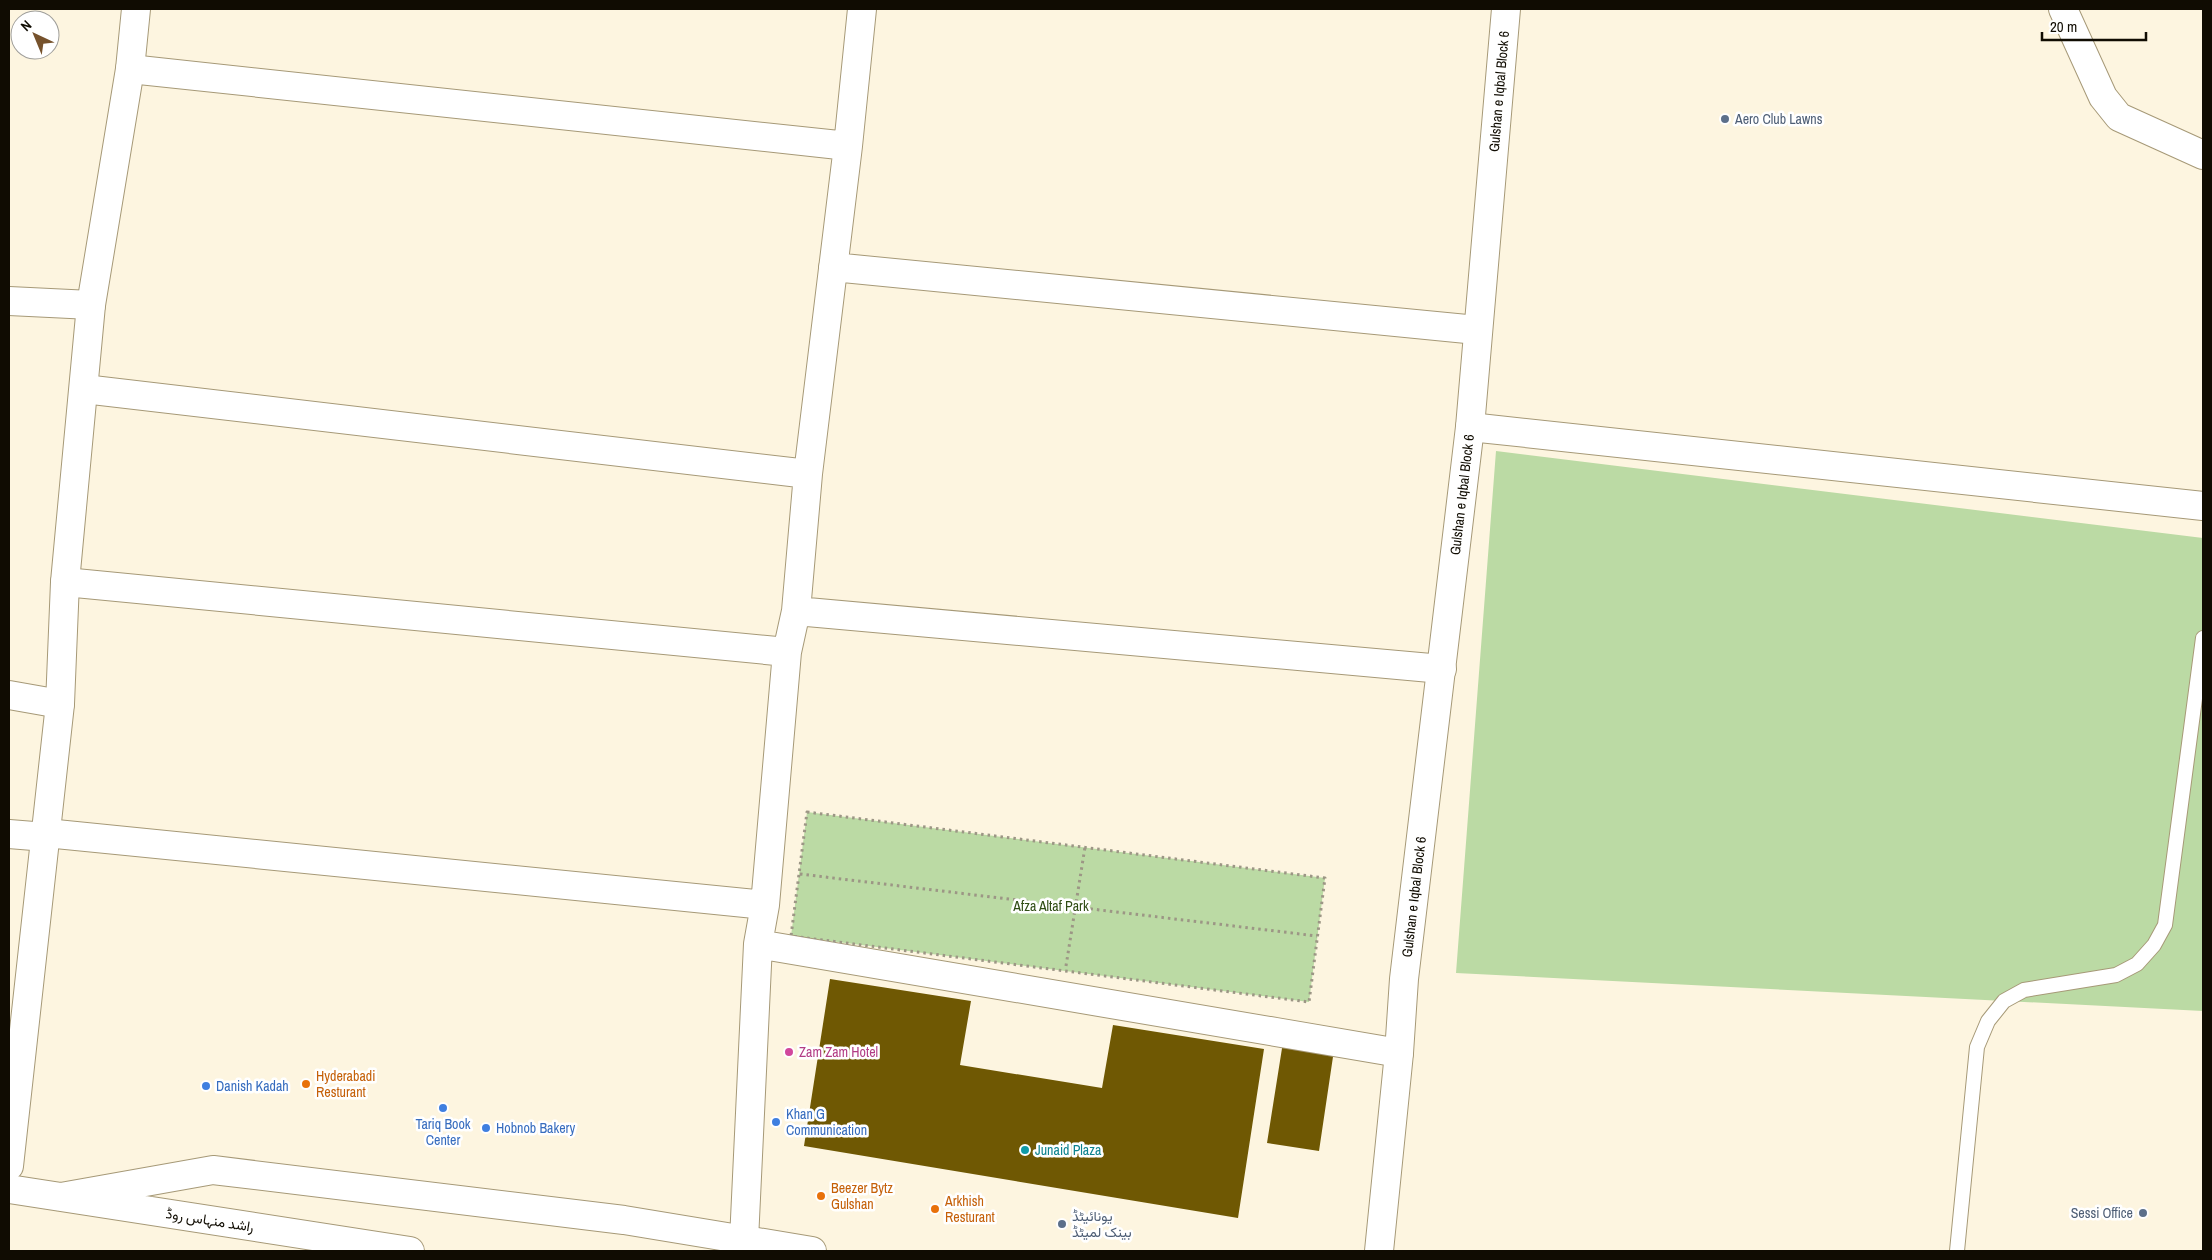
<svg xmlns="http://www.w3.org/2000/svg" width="2212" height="1260" font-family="'Archivo Narrow',Vazirmatn,sans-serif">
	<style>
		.green { fill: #bbdaa4 }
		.building { fill: #6f5803 }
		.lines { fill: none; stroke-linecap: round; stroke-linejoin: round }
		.service-casing { stroke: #a69977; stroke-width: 16 }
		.minor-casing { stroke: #a69977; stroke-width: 30 }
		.tertiary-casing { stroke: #a69977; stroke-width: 30 }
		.primary-casing { stroke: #a69977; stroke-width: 30 }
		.path { stroke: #9c9685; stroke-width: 3; stroke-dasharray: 2.5 4; stroke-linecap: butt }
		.service { stroke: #fff; stroke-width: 14 }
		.minor { stroke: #fff; stroke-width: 28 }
		.tertiary { stroke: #fff; stroke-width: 28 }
		.primary { stroke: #fff; stroke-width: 28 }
		.service-dot { fill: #5c6f8a; stroke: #fff; stroke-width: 2 }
		.hotel-dot { fill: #d1479c; stroke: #fff; stroke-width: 2 }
		.food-dot { fill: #e8710a; stroke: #fff; stroke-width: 2 }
		.shop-dot { fill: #3f7fe0; stroke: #fff; stroke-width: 2 }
		.culture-dot { fill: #0f9aa8; stroke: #fff; stroke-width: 2 }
		.labels { text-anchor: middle; stroke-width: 5; stroke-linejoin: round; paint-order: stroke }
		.street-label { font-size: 14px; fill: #100c02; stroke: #fff }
		.service-label { font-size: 14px; fill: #4e5e75; stroke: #fff; text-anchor: start }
		.park-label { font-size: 14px; fill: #304d15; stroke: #fff }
		.hotel-label { font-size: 14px; fill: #b23c85; stroke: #fff; text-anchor: start }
		.food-label { font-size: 14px; fill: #c56008; stroke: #fff; text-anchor: start }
		.shop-label { font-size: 14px; fill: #366cbe; stroke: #fff; text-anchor: start }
		.culture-label { font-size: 14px; fill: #0d838f; stroke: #fff; text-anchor: start }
	</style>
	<rect width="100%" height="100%" fill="#fdf5e0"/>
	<path class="green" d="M1496 451 2203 538V1011L1456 973Z
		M807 812 1325 878 1309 1002 791 936Z"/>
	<path class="building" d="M830 979 971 1001 960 1065 1102 1088 1113 1025 1264 1049 1238 1218 804 1146Z
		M1283 1042 1334 1050 1319 1151 1267 1143Z"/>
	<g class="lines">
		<g class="service-casing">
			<path id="service" d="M1957 1251 1977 1047 1988 1021 2004 1001 2024 990 2116 975 2137 964 2154 945 2165 925 2203 638"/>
		</g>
		<g class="minor-casing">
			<path id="minor" d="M2063 9 2103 97 2119 117 2203 155
				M130 69 848 146
				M833 267 1477 330
				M9 301 91 305
				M84 389 808 474
				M1470 427 2203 506
				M65 582 787 652
				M796 611 1442 669
				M9 695 60 704
				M46 833 765 905
				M9 834 46 837
				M758 944 1399 1053
				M744 1240 758 944 765 905 787 652 796 611 808 474 848 146 862 9"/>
		</g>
		<g class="tertiary-casing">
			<g id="tertiary">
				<path d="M9 1166 60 704 65 582 91 305 130 69 136 9"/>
				<path id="s1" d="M1379 1251 1399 1053 1404 979 1470 427 1506 9"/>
			</g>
		</g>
		<g class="primary-casing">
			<path id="primary" d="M9 1189 410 1251
				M61 1197 213 1170 624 1220 812 1251"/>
		</g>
		<path class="path" d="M807 812 1325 878 1309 1002 791 936Z
			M800 874 1317 936
			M1066 966 1085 847"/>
		<use href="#service" class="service"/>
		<use href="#minor" class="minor"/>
		<use href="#tertiary" class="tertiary"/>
		<use href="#primary" class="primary"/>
	</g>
	<g class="service-dot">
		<circle cx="1725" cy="119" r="5"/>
		<circle cx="2143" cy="1213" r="5"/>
		<circle cx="1062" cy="1224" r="5"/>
	</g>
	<circle class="hotel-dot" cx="789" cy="1052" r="5"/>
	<g class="food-dot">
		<circle cx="306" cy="1084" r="5"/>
		<circle cx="821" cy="1196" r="5"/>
		<circle cx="935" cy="1209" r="5"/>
	</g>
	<g class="shop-dot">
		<circle cx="206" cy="1086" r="5"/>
		<circle cx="443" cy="1108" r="5"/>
		<circle cx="776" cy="1122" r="5"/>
		<circle cx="486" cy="1128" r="5"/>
	</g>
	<circle class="culture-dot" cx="1025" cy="1150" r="5"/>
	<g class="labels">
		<g class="street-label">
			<text dy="5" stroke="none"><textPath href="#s1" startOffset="1166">Gulshan e Iqbal Block 6</textPath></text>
			<text dy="5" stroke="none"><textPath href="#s1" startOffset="761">Gulshan e Iqbal Block 6</textPath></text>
			<text dy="5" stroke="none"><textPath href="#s1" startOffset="356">Gulshan e Iqbal Block 6</textPath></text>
			<text transform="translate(210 1220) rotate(9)" y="5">راشد منہاس روڈ</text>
		</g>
		<g class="service-label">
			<text x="1735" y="124">Aero Club Lawns</text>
			<text x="2133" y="1218" text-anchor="end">Sessi Office</text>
			<text x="1072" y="1221">یونائیٹڈ<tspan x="1072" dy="16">بینک لمیٹڈ</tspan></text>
		</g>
		<g class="park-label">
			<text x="1051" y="911">Afza Altaf Park</text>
		</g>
		<g class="hotel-label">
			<text x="799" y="1057">Zam Zam Hotel</text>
		</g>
		<g class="food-label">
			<text x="316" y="1081">Hyderabadi<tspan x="316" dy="16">Resturant</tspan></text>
			<text x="831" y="1193">Beezer Bytz<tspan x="831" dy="16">Gulshan</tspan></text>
			<text x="945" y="1206">Arkhish<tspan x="945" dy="16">Resturant</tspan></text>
		</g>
		<g class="shop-label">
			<text x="216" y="1091">Danish Kadah</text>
			<text x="786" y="1119">Khan G<tspan x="786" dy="16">Communication</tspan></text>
			<text x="443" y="1129" text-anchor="middle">Tariq Book<tspan x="443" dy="16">Center</tspan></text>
			<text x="496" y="1133">Hobnob Bakery</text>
		</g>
		<g class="culture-label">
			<text x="1035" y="1155">Junaid Plaza</text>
		</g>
	</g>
	<rect width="2212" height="1260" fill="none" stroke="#100c02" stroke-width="20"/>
	<g transform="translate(35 35) rotate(316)"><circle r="24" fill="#ffffff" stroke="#9f9e9a"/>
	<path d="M0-4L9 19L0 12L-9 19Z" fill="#76522c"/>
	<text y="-8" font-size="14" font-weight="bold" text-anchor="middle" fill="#100c02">N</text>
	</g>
	<path d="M2042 32v8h104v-8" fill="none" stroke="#100c02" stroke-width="2.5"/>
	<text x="2050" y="32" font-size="15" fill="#100c02" stroke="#ffffff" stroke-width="4" paint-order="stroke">20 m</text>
</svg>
